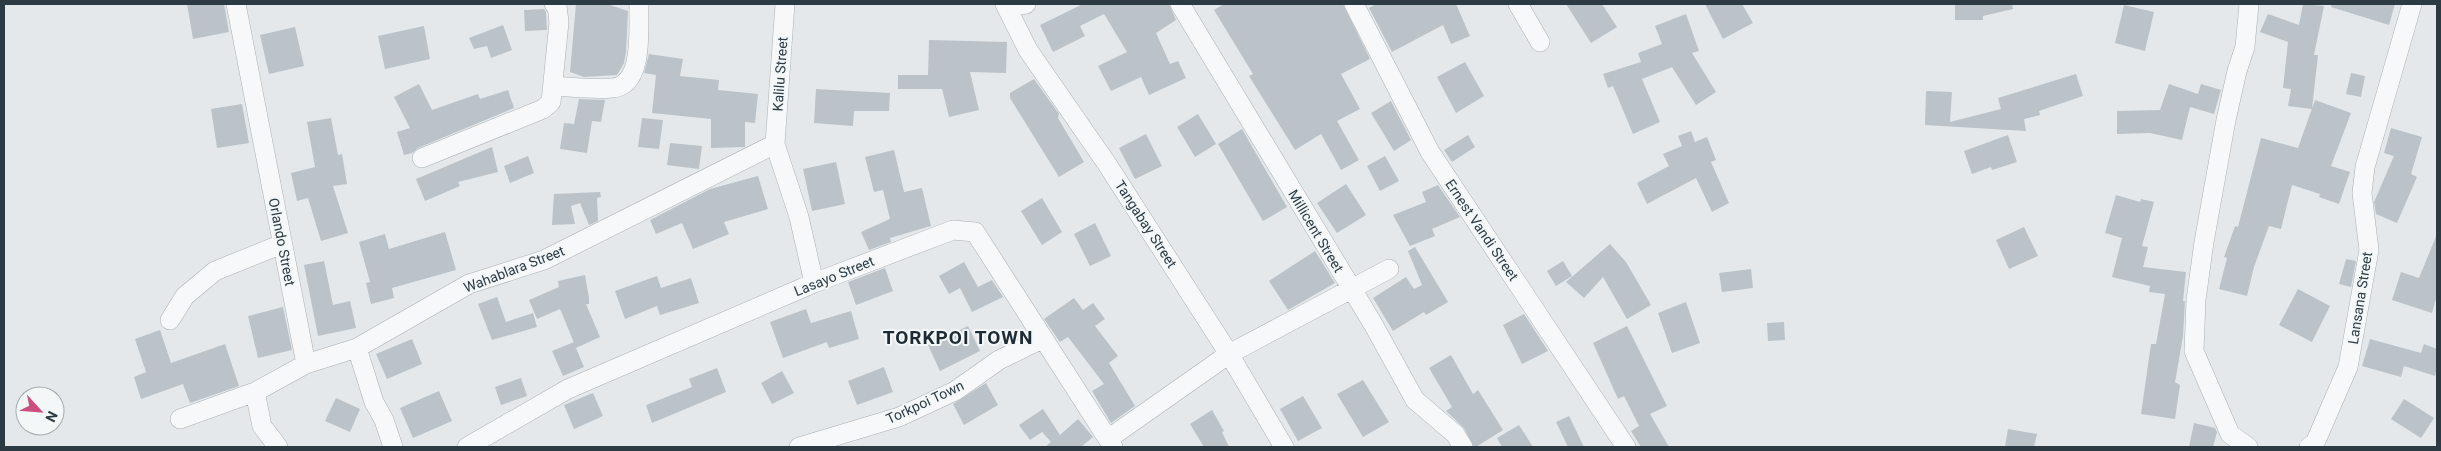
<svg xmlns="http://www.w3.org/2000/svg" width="2441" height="451" font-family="Roboto,sans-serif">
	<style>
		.building { fill: #bbc3c8 }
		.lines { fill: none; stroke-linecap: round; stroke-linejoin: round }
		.street-casing { stroke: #a9b0b5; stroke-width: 20 }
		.street { stroke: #f7f8f9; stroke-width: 19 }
		.labels { text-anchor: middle; stroke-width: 4; stroke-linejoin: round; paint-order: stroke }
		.street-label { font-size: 14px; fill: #2c3a43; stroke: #f4f7f8 }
		.district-label { font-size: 19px; font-weight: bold; letter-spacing: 1px; fill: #1e2b34; stroke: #f4f7f8 }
	</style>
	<rect width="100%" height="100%" fill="#e4e8eb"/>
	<path class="building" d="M187 4H224L229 32 193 39Z
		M576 4H607L628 11 626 52 624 63 617 75 584 77 570 72Z
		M1083 4H1169L1176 20 1156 33 1170 64 1178 61 1186 78 1149 95 1141 77 1111 91 1098 66 1127 52 1104 14 1080 26 1085 36 1053 52 1040 25Z
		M1224 4H1343L1370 59 1341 74 1360 109 1337 121 1359 160 1341 170 1321 134 1295 150 1249 76 1253 74 1214 10Z
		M1376 4H1456L1470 36 1451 44 1443 25 1392 52 1369 8Z
		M1566 4H1602L1617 27 1591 43Z
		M1705 4H1742L1753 23 1723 39Z
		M1955 4H2012L2013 9 1983 16V20H1955Z
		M2303 4 2324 6 2314 55H2318L2312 109 2288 106 2291 89 2283 88 2288 42 2260 32 2268 14 2299 25Z
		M2332 4H2395L2389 25 2331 7Z
		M2124 5 2154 12 2145 51 2115 43Z
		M544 9 546 12 547 30 525 31 524 10Z
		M1686 14 1699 51 1692 53 1716 92 1696 105 1672 67 1642 79 1660 122 1633 134 1613 86 1608 88 1603 74 1641 62 1638 53 1662 44 1655 26Z
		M503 25 512 50 491 58 487 46 474 49 469 38Z
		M424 26 430 59 385 69 378 36Z
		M295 27 304 66 269 74 260 35Z
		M929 40 1007 42 1006 73 970 72 979 110 949 117 942 89H898V75H928Z
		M649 54 683 59 680 76 719 80 718 90 758 94 755 123 745 122V147L711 148V119L652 113 656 75 644 73Z
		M1465 62 1484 96 1456 113 1437 77Z
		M2351 73 2365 76 2361 97 2346 94Z
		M2076 74 2083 96 2039 111 2040 115 2024 119 2026 131 1925 125 1926 91 1952 92 1950 122 2001 109 1998 98Z
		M1034 79 1059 114 1058 118 1084 162 1059 177 1010 98V93Z
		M419 84 432 110 478 94 480 99 508 90 514 108 418 148 412 153 404 155 397 132 410 128 394 97Z
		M2169 84 2198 94 2201 84 2221 90 2214 114 2190 107 2182 140 2150 133 2117 134V111L2160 110Z
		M816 89 890 93 889 111H854L853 126 814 123Z
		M579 99 605 100 601 122 592 121 587 153 560 149 564 123 574 124Z
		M2315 100 2351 113 2331 166 2350 172 2339 204 2319 197 2320 194 2292 185 2281 229 2269 226 2254 267 2247 296 2219 289 2227 258 2224 257 2235 226 2238 227 2261 138 2298 148Z
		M1391 101 1411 140 1394 151 1371 113Z
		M242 104 249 143 217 148 211 109Z
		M1198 114 1216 144 1195 157 1177 127Z
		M331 118 338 155 342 154 347 184 333 186 348 233 321 241 308 198 297 201 291 173 315 167 307 122Z
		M642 118 663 120 659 149 638 147Z
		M2391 128 2422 137 2411 174 2417 177 2397 223 2376 214 2374 202 2394 156 2384 153Z
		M1242 129 1287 207 1263 221 1218 144Z
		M1691 131 1695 142 1707 137 1716 160 1711 162 1729 203 1712 212 1696 178 1647 204 1637 183 1669 166 1663 154 1682 146 1678 136Z
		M1146 134 1162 166 1135 179 1119 148Z
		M1468 135 1475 147 1452 162 1444 150Z
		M2008 135 2017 162 1992 170 1991 167 1972 174 1964 151Z
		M670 143 702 146 699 169 667 165Z
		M492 147 498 172 458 182 460 186 425 201 416 179Z
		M894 150 904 192 922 188 931 226 890 238 891 242 869 250 861 232 890 219 883 190 874 192 865 157Z
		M528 156 534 173 510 183 504 166Z
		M1385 156 1399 181 1380 191 1367 166Z
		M836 162 845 204 812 211 803 169Z
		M758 176 768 209 724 222 729 234 693 249 682 223 656 234 650 220 710 189Z
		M1346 184 1366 215 1337 233 1317 203Z
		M1438 185 1460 217 1432 229 1435 236 1410 246 1393 215 1426 202 1422 192Z
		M600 192 601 197 597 198 598 221 589 225 580 203 571 206 575 224 552 225 554 194Z
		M2116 195 2140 202 2141 199 2154 202 2142 246 2148 247 2143 267 2186 272 2183 301H2185L2183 336 2175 382 2180 385 2175 419 2141 414 2151 344H2156L2165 294 2149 292 2150 286 2112 277 2122 238 2105 233Z
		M1042 198 1062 232 1042 245 1021 211Z
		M1095 223 1111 256 1090 266 1074 234Z
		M2024 227 2038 256 2009 269 1996 240Z
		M445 232 456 270 392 288 394 298 371 304 366 283 370 282 359 242 385 234 389 249Z
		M2437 234V295L2432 313 2392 300 2401 272 2419 278Z
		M1610 244 1626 262 1651 305 1627 319 1603 277 1584 298 1566 282Z
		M1415 247 1448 302 1426 315 1424 312 1393 331 1373 298 1406 277 1414 289 1422 285 1408 251Z
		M1315 251 1335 283 1288 310 1269 281Z
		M2346 259 2356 261 2351 287 2339 284Z
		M324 261 333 305 350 301 356 328 318 336 304 265Z
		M1563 261 1572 276 1556 286 1547 271Z
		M964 262 978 287 992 280 1003 297 972 312 960 288 949 294 939 276Z
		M885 268 893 291 856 305 848 282Z
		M1751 269 1753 288 1722 292 1719 273Z
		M585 275 589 298V304H586L600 337 576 348 584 367 563 376 552 351 574 342 575 345 560 309 537 319 529 300 559 287 558 281Z
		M657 276 661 288 691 278 699 303 660 315 657 306 625 319 615 291Z
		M2298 289 2330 306 2312 342 2279 325Z
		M497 297 506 322 533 313 537 327 492 340 478 304Z
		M1074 298 1083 310 1093 303 1105 319 1095 326 1118 356 1109 363 1135 406 1111 423 1092 391 1104 384 1068 337 1060 342 1044 319Z
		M1686 302 1700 343 1672 353 1658 313Z
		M283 307 292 350 258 358 248 316Z
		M806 309 811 323 851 311 859 339 829 348 827 342 783 358 770 322Z
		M1524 314 1548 351 1522 364 1503 325Z
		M1784 322 1785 340 1768 341 1767 323Z
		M968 326 980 351 940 371 928 345Z
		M1627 326 1667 406 1650 414 1669 447H1641L1631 431 1639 426 1624 396 1618 399 1593 343Z
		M160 330 171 363 225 344 239 386 190 403 183 384 141 399 134 377 146 372 135 339Z
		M412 339 422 364 387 379 376 354Z
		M2370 339 2421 353 2424 344 2437 349V369L2435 376 2404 366 2401 377 2362 366Z
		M1451 355 1473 394 1478 390 1503 430 1476 447H1474L1464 428 1446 411 1452 407 1429 368Z
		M884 367 893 392 857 405 848 381Z
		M717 368 726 392 652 423 646 405 692 387 689 379Z
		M782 371 794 393 772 404 761 383Z
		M521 378 527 396 501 405 495 387Z
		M1363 380 1389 422 1363 437 1337 394Z
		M986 383 998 405 964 425 953 404Z
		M439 391 452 421 413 438 400 408Z
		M593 393 603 416 574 429 564 405Z
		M1303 396 1322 428 1298 441 1280 409Z
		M336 398 360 409 350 432 325 421Z
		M2404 399 2434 418 2421 438 2391 419Z
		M1043 409 1060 435 1078 419 1093 437 1081 447H1045L1051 442 1042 432 1030 440 1019 425Z
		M1212 410 1224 431 1222 432 1229 447H1204L1190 424Z
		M1569 416 1584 447H1568L1556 422Z
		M2194 423 2215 428 2217 432 2213 447H2189Z
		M1519 425 1533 447H1502L1497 438Z
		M2008 429 2037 434 2034 447H2005Z"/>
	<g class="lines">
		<g class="street-casing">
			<path id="street" d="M236 4 306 364 255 392 262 426 278 447
				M785 4 775 144 799 217 814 283
				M1005 4 1028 50 1107 164 1229 354 1284 447
				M1180 4 1373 324 1415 400 1455 434 1463 447
				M1354 4 1430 152 1626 447
				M1518 4 1540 42
				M1007 7 1026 4
				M553 86C572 87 593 90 612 88 645 86 638 27 639 4
				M422 158 543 109 551 102 559 22 557 6 554 4
				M170 320 185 296 215 271 282 244
				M357 348 374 402 384 420 393 447
				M306 364 357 348 469 284 544 260 775 144
				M180 419 255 392
				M1108 439 1229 354 1389 269
				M467 447 568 389 814 283 953 230 975 232 1113 447
				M799 447 899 417 955 391 999 360 1042 339
				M2248 447 2230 434 2194 351 2196 300 2204 242 2226 120 2237 71 2245 47 2249 4
				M2309 447 2315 443 2348 367 2369 250 2362 193 2365 167 2412 4"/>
		</g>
		<use href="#street" class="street"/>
	</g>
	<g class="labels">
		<g class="street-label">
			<text transform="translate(780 74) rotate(-86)" y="5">Kalilu Street</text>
			<text transform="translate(1146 224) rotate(57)" y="5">Tangabay Street</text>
			<text transform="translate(1482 230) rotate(56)" y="5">Ernest Vandi Street</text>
			<text transform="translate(1316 231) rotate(59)" y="5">Millicent Street</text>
			<text transform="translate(282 242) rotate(79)" y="5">Orlando Street</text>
			<text transform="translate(514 269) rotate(-21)" y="5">Wahablara Street</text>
			<text transform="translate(834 276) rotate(-22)" y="5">Lasayo Street</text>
			<text transform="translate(2360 298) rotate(-81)" y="5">Lansana Street</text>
			<text transform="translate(925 402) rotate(-25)" y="5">Torkpoi Town</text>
		</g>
		<g class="district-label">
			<text x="958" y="344">TORKPOI TOWN</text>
		</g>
	</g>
	<rect width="2441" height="451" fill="none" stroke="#2c3a43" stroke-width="10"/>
	<g transform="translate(40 411) rotate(116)"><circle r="24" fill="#f4f7f8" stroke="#a4abb0"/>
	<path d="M0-4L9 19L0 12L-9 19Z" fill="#cb4e7e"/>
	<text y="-8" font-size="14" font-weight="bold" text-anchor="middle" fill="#2c3a43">N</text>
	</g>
</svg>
